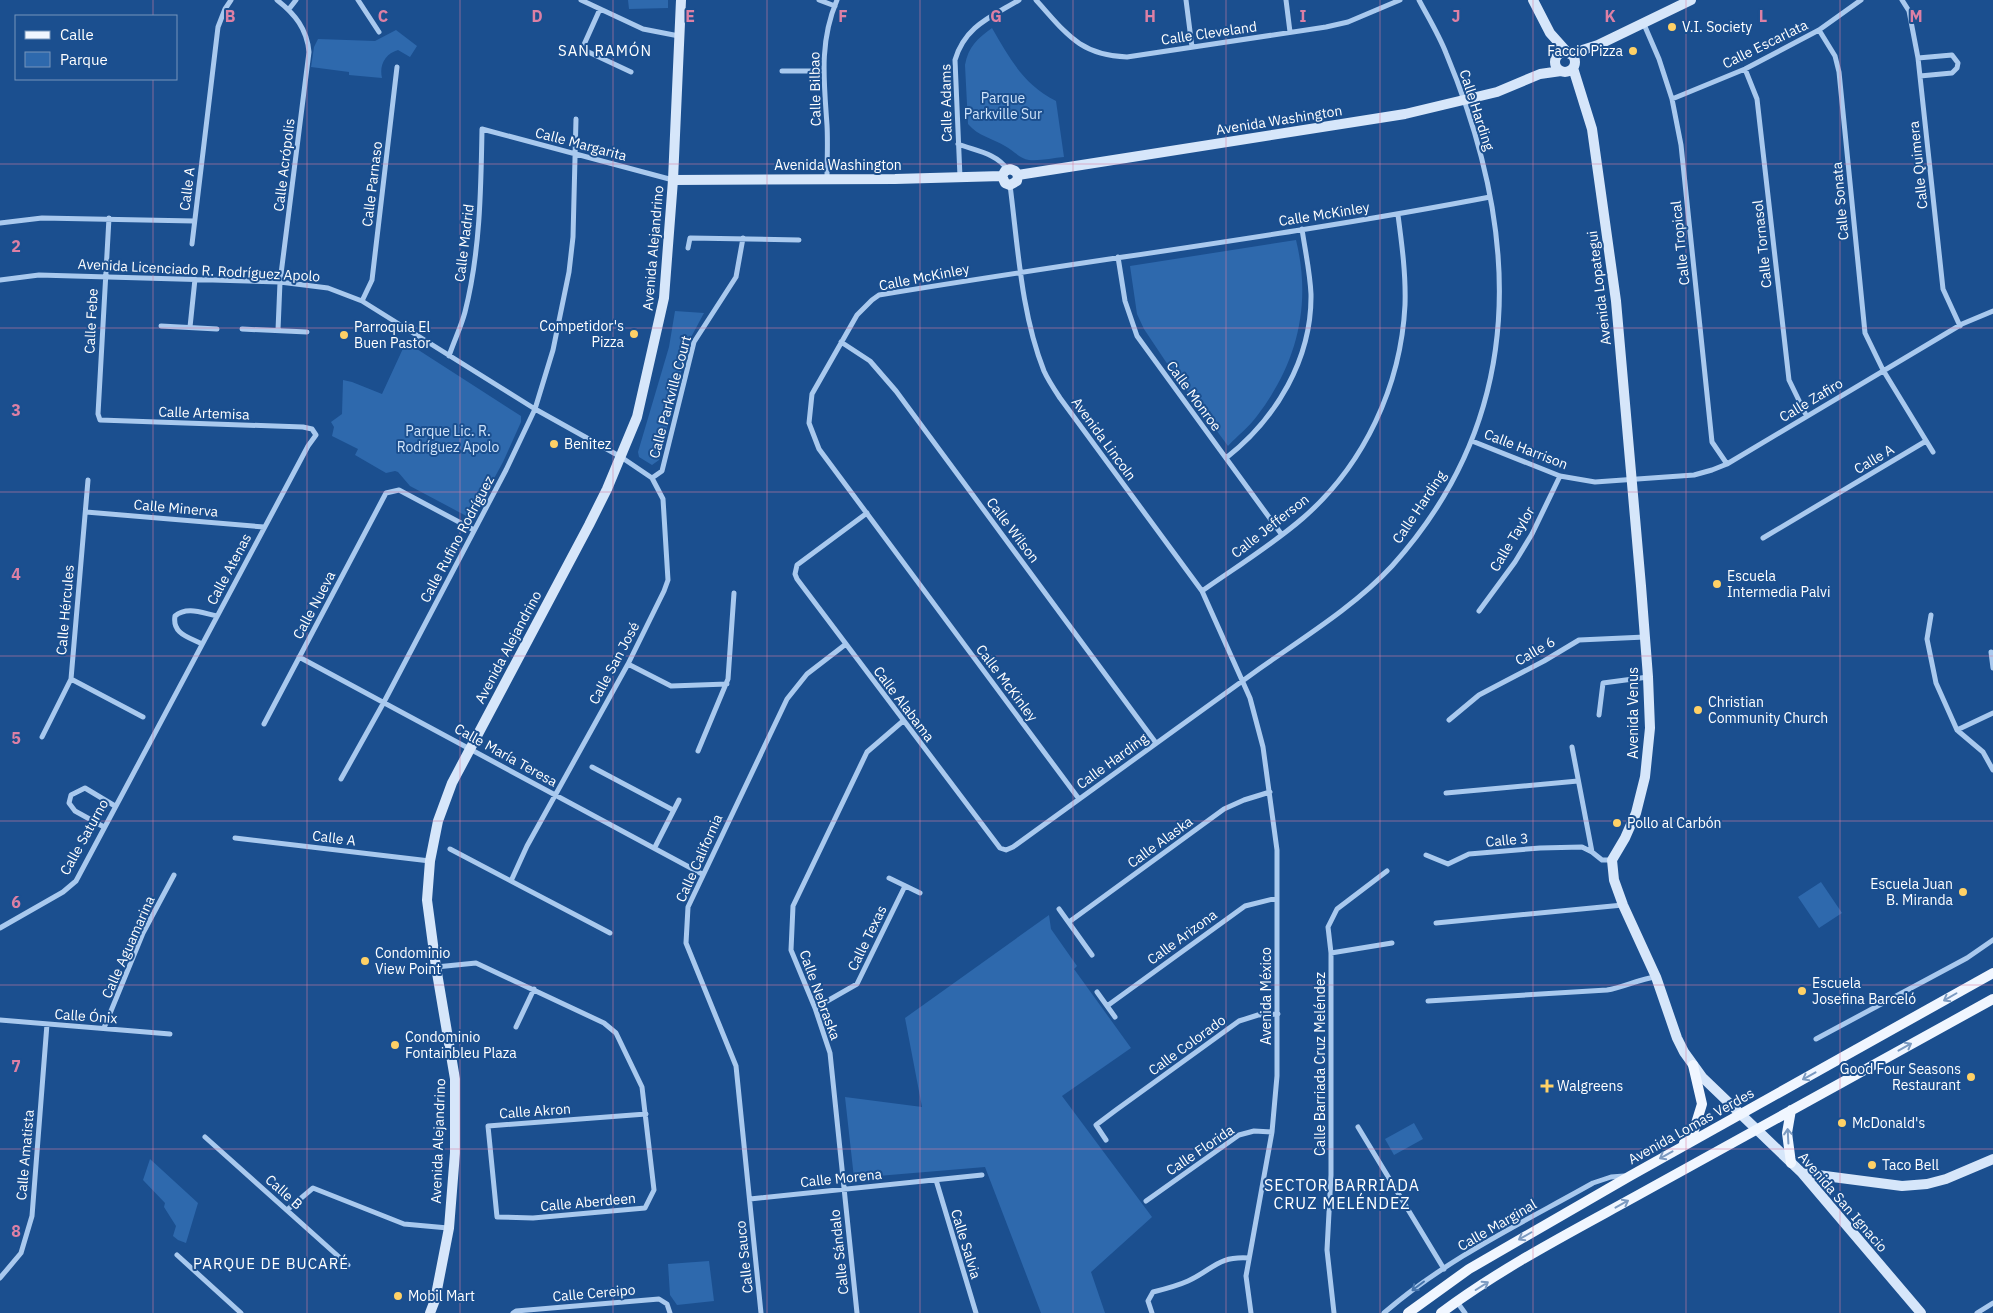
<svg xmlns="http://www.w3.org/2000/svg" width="1993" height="1313" font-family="'IBM Plex Sans',sans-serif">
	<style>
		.green { fill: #2e69ad }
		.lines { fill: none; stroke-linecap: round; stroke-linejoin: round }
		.street { stroke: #a9c9ee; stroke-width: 5 }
		.secondary { stroke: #d6e6fa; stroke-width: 10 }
		.primary { stroke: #f0f6ff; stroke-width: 10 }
		.oneway { stroke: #7b9ac1 }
		.oneway2 { stroke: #4674ac }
		.grid { fill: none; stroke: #dd80a5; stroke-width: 1; stroke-opacity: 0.55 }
		.poi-dot { fill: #ffd166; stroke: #1b4f8f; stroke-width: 2 }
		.labels { text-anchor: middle; stroke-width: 4; stroke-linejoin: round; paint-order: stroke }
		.poi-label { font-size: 14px; fill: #fff; stroke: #1b4f8f; text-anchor: start }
		.street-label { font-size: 14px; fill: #fff; stroke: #1b4f8f }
		.park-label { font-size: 14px; fill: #cfe3fa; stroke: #1b4f8f }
		.neighbourhood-label { font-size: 15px; letter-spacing: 1px; fill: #fff; stroke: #1b4f8f }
		.quarter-label { font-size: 16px; letter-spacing: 1px; fill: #fff; stroke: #1b4f8f }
		.grid-label { font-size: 16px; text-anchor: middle; font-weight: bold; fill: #dd80a5; stroke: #1b4f8f; stroke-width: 4; stroke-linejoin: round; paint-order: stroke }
	</style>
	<rect width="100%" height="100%" fill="#1b4f8f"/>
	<path class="green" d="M628 0H668V8L629 9Z
		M992 28C1010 59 1023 84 1056 101L1064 157C1053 158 1040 161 1029 160 1020 159 1013 150 1005 146 992 138 978 136 968 124L965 65C968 47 978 38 992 28Z
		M396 30 417 46 410 57 398 50C385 54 379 65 382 78L349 75V72L311 67 314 47 318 39 375 41Z
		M1296 240C1312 305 1297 364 1257 416 1249 427 1237 436 1228 446L1166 362 1144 329 1137 314 1130 266Z
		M675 311 704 313 689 341 659 460 652 465 639 457 638 452 669 347Z
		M406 342 521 416V422L503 462 472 519 410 486 398 472 395 471 386 473 355 455 358 449 332 436 334 427 331 422 342 414 343 380 352 382 382 394Z
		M1821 882 1842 913 1819 928 1798 897Z
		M1049 915 1051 929 1077 966 1074 969 1131 1048 1062 1096 1152 1217 1091 1272 1105 1313H1041L985 1167 854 1178 845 1097 922 1107 905 1018Z
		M1414 1123 1423 1139 1394 1155 1385 1139Z
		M150 1159 198 1203 186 1243 178 1240 173 1236 176 1226 164 1207 165 1203 143 1180Z
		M709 1261 714 1301 677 1305 670 1295 668 1264Z"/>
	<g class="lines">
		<path class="street" d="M277 0C295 14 307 29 309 52L280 282 278 330
			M358 0 379 32
			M581 0 643 29 679 36
			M819 0 835 6
			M1036 0C1066 33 1079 55 1127 57L1326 27 1348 22 1400 0
			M1186 0 1192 47
			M1286 0 1290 32
			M1902 0 1909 11 1918 58 1943 289 1960 326
			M289 9 296 0
			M600 9 582 49 631 72
			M1643 22 1659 59 1672 99 1681 145 1712 442 1727 464
			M1819 30 1835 56 1839 72 1865 333 1883 370 1933 452
			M1918 58 1952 55 1958 63 1957 68 1952 73 1920 76
			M1745 69 1757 99 1789 380 1806 415
			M782 71H823
			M1672 99 1745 69 1819 30 1861 0
			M958 144C976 151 996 153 1007 169
			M960 177 955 60C965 26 991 17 1019 0
			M827 179C827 161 828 143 827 125 824 81 819 42 837 0
			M1010 185C1018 247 1021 313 1044 371 1048 380 1054 389 1060 398L1202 591 1250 698 1263 747 1277 850V1076L1272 1132 1246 1276 1251 1313
			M0 223 42 218 194 221
			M192 244 218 27 225 9 231 0
			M688 248 690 238 799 240
			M1118 257 1125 301 1137 336 1282 535
			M0 280 39 275 280 282 328 288 362 301 535 409 621 457 652 478 663 499 668 580 664 591 628 664 527 846 511 881
			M362 301 372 280 397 67
			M161 326 217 329
			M190 327 195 279
			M242 329 307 332
			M841 342 870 361 896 391 1156 743
			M449 356C454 341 461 327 465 312 480 253 481 190 482 129L673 180
			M1472 441 1560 476 1595 482 1694 475 1712 470 1727 464 1962 324 1993 311
			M1226 458C1276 419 1312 359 1311 294 1310 272 1305 250 1302 229
			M652 478 662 471 694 342 736 277 743 238
			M86 512 264 527
			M867 513 797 565 795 574 797 579 1000 848 1006 850 1013 847C1095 788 1177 729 1259 669 1303 638 1355 606 1392 566 1529 414 1521 233 1446 53 1439 35 1428 17 1419 0
			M1763 538 1926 441
			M1202 591C1236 567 1272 545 1303 518 1364 465 1401 386 1405 305 1406 275 1402 245 1398 215
			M1479 611 1515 562 1532 534 1560 476
			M1931 615 1927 639 1936 683 1957 730 1983 752 1993 770
			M202 644C189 637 172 634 175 616 187 606 202 613 217 616
			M1991 652 1993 668
			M299 657 702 874
			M628 664 671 686 727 684
			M71 679 143 717
			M1599 715 1603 683 1648 677
			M1449 720 1479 695 1544 661 1579 640 1645 637
			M264 724 386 493 399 490 474 530
			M1957 730 1993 713
			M42 737 71 679 88 480
			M1572 747 1592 852 1602 860H1612
			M698 751 728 679 734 593
			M592 767 673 810
			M341 779 384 702 506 470 535 409 553 350 569 272 573 237 576 119
			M1446 793 1578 781
			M1079 799 819 449 809 423 812 394 857 315 872 300 879 295C1082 261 1287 236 1490 197
			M104 827 75 811 69 803 71 795 85 788 115 806
			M235 838 430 861
			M655 847 679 800
			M450 849 610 933
			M1426 855 1448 864 1469 854 1540 848 1582 847 1592 852
			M889 878 920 893
			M1059 909 1092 955
			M1069 922 1224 809 1244 800 1270 792
			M1436 923 1623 905
			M0 928 63 892 76 881 308 446 316 435 312 429 303 427 100 420 98 414 109 218
			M1331 953 1392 943
			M436 967 476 963 604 1023 616 1033 642 1087 654 1190 645 1208 533 1218 497 1217 488 1126 646 1114
			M1097 992 1115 1017
			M1428 1001 1607 990C1624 987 1639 979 1656 977
			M1107 1006 1245 906 1277 898
			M815 1008 857 984 905 886
			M0 1020 170 1034
			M516 1027 534 989
			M104 1028 143 933 174 875
			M1816 1039 1967 958 1993 940
			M1358 1127 1444 1269
			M205 1137 348 1265
			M1106 1140 1096 1125 1116 1110 1239 1021 1258 1015 1278 1014
			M936 1180 976 1313
			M750 1199 982 1175
			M1146 1201 1239 1135 1254 1131 1272 1132
			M287 1210 313 1188 404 1224 448 1228
			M177 1255 241 1313
			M0 1278 21 1253 32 1216 47 1024
			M1457 1302 1465 1313
			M513 1313 516 1311 659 1299 667 1304 670 1313
			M761 1313 736 1066 686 943 688 907 787 699 807 674 846 644
			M857 1313 830 1053 815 1008 791 950 793 906 867 752 903 721
			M1152 1313 1148 1301 1153 1292C1165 1289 1177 1286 1188 1281 1214 1269 1217 1256 1249 1258
			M1334 1313 1327 1250 1331 1175V953L1328 927 1337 909 1387 871
			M1384 1313C1446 1259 1522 1223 1593 1183L1611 1177 1624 1176
			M1977 1313 1993 1303"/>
		<path class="secondary" d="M1533 0 1550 33 1567 52
			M1555 62a10 10 0 1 1 20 0a10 10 0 1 1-20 0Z
			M1570 54 1598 45 1691 0
			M1573 68 1592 129 1616 301 1641 586 1648 677 1650 728 1645 777 1636 813 1625 838 1612 860 1614 880 1623 905 1656 977 1677 1038 1684 1052 1702 1077 1802 1173 1921 1313
			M1018 175 1405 114 1497 92 1540 74 1561 71
			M1002 176 1005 183 1010 185 1017 181 1018 175
			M1002 176 1005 171 1010 169 1015 171 1018 175
			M673 180 895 179 1002 176
			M1802 1173 1902 1186 1927 1184 1946 1179 1993 1159
			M430 1313 435 1300 449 1228 455 1153V1079L436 967 427 900 430 861 438 821 452 783 589 525 607 489 637 417 664 298 673 180 681 0"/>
		<path class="primary" d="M1684 1143 1694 1130 1702 1104 1693 1065
			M1791 1163 1787 1133 1791 1110
			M1408 1313 1469 1269 1630 1176 1993 973
			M1441 1313C1505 1265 1579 1228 1649 1189 1763 1125 1878 1062 1993 999"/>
	</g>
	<defs><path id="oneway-shaft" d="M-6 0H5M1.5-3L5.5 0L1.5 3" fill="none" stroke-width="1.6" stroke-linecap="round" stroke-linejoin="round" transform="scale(1.25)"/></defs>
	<g class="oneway">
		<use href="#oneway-shaft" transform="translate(1950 997) rotate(150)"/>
		<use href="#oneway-shaft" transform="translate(1905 1047) rotate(-29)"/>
		<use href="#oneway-shaft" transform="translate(1809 1076) rotate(151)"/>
		<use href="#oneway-shaft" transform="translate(1788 1136) rotate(-93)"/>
		<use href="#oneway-shaft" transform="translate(1666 1155) rotate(151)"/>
		<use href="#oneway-shaft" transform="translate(1622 1204) rotate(-29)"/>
		<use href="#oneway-shaft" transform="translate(1525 1236) rotate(150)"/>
		<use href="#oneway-shaft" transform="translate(1482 1286) rotate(-32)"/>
	</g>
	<use class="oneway2" href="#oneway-shaft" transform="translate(1418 1286) rotate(143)"/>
	<path class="grid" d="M153 0V16M307 0V1313M460 0V1313M613 0V1313M767 0V1313M920 0V1313M1073 0V1313M1226 0V1313M1380 0V1313M1533 0V1313M1686 0V1313M1840 0V1313M153 79V1313M0 164H1993M0 328H1993M0 492H1993M0 656H1993M0 821H1993M0 985H1993M0 1149H1993"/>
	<g class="poi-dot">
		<circle cx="1672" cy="27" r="5"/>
		<circle cx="1633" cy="51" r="5"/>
		<circle cx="634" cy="334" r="5"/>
		<circle cx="344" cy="335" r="5"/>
		<circle cx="554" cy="444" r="5"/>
		<circle cx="1717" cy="584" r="5"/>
		<circle cx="1698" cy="710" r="5"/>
		<circle cx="1617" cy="823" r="5"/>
		<circle cx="1963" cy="892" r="5"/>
		<circle cx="365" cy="961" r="5"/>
		<circle cx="1802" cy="991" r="5"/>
		<circle cx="395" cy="1045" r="5"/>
		<circle cx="1971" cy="1077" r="5"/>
		<path d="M1544.5 1078.5h5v5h5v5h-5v5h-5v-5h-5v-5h5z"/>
		<circle cx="1842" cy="1123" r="5"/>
		<circle cx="1872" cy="1165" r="5"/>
		<circle cx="398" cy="1296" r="5"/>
	</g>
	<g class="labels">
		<g class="poi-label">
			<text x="1682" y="32">V.I. Society</text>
			<text x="1623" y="56" text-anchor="end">Faccio Pizza</text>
			<text x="624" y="331" text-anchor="end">Competidor's<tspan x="624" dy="16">Pizza</tspan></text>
			<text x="354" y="332">Parroquia El<tspan x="354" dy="16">Buen Pastor</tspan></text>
			<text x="564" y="449">Benitez</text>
			<text x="1727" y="581">Escuela<tspan x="1727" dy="16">Intermedia Palvi</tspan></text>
			<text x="1708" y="707">Christian<tspan x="1708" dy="16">Community Church</tspan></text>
			<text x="1627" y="828">Pollo al Carbón</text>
			<text x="1953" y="889" text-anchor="end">Escuela Juan<tspan x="1953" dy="16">B. Miranda</tspan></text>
			<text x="375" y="958">Condominio<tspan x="375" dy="16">View Point</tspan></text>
			<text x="1812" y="988">Escuela<tspan x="1812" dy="16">Josefina Barceló</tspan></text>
			<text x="405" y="1042">Condominio<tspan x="405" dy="16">Fontainbleu Plaza</tspan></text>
			<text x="1961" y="1074" text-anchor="end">Good Four Seasons<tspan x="1961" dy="16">Restaurant</tspan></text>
			<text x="1557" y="1091">Walgreens</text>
			<text x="1852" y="1128">McDonald's</text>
			<text x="1882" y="1170">Taco Bell</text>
			<text x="408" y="1301">Mobil Mart</text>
		</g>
		<g class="street-label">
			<text transform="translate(1209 33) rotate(-8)" y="5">Calle Cleveland</text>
			<text transform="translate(1765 44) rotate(-26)" y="5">Calle Escarlata</text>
			<text transform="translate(815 89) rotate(-91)" y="5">Calle Bilbao</text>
			<text transform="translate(946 103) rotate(-91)" y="5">Calle Adams</text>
			<text transform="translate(1477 110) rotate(72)" y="5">Calle Harding</text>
			<text transform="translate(1279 120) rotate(-9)" y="5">Avenida Washington</text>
			<text transform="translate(581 144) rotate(15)" y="5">Calle Margarita</text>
			<text transform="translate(284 165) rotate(-83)" y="5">Calle Acrópolis</text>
			<text x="838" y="170">Avenida Washington</text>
			<text transform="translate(1918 165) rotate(-96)" y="5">Calle Quimera</text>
			<text transform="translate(372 184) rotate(-83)" y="5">Calle Parnaso</text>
			<text transform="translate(187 189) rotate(-83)" y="5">Calle A</text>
			<text transform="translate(1840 201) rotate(-95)" y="5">Calle Sonata</text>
			<text transform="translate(1324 214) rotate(-9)" y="5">Calle McKinley</text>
			<text transform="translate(464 243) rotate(-83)" y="5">Calle Madrid</text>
			<text transform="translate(1680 243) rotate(-96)" y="5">Calle Tropical</text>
			<text transform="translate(1762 244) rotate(-96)" y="5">Calle Tornasol</text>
			<text transform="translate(653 248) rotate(-85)" y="5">Avenida Alejandrino</text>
			<text transform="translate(199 270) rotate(3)" y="5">Avenida Licenciado R. Rodríguez Apolo</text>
			<text transform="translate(924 277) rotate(-11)" y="5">Calle McKinley</text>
			<text transform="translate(1599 288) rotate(-97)" y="5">Avenida Lopategui</text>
			<text transform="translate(91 321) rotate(-87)" y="5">Calle Febe</text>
			<text transform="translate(1194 396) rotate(54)" y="5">Calle Monroe</text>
			<text transform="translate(670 397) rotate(-75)" y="5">Calle Parkville Court</text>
			<text transform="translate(1811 400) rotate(-31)" y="5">Calle Zafiro</text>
			<text transform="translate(204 413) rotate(2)" y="5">Calle Artemisa</text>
			<text transform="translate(1104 439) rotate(54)" y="5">Avenida Lincoln</text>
			<text transform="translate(1526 449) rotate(21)" y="5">Calle Harrison</text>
			<text transform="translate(1874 459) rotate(-31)" y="5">Calle A</text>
			<text transform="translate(1419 507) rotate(-56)" y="5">Calle Harding</text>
			<text transform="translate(176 508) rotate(5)" y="5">Calle Minerva</text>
			<text transform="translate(1270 526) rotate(-38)" y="5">Calle Jefferson</text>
			<text transform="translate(1013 530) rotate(53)" y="5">Calle Wilson</text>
			<text transform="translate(457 539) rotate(-62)" y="5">Calle Rufino Rodríguez</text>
			<text transform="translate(1512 539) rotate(-59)" y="5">Calle Taylor</text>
			<text transform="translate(229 569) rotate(-62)" y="5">Calle Atenas</text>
			<text transform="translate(314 605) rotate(-62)" y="5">Calle Nueva</text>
			<text transform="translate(65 610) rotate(-85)" y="5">Calle Hércules</text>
			<text transform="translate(508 647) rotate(-62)" y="5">Avenida Alejandrino</text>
			<text transform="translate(1535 651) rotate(-30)" y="5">Calle 6</text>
			<text transform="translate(614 663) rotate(-62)" y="5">Calle San José</text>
			<text transform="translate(1007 683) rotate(53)" y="5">Calle McKinley</text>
			<text transform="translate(904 704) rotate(53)" y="5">Calle Alabama</text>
			<text transform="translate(1633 713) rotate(-90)" y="5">Avenida Venus</text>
			<text transform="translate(506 755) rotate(29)" y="5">Calle María Teresa</text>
			<text transform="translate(1112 761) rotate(-36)" y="5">Calle Harding</text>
			<text transform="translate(84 837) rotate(-61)" y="5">Calle Saturno</text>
			<text transform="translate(334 838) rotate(7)" y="5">Calle A</text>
			<text transform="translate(1507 840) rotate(-5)" y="5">Calle 3</text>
			<text transform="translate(1160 842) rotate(-36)" y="5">Calle Alaska</text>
			<text transform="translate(699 858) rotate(-66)" y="5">Calle California</text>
			<text transform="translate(1182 937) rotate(-36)" y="5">Calle Arizona</text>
			<text transform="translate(867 938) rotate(-64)" y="5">Calle Texas</text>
			<text transform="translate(128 947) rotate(-66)" y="5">Calle Aguamarina</text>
			<text transform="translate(820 995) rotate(70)" y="5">Calle Nebraska</text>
			<text transform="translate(1266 996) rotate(-90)" y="5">Avenida México</text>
			<text transform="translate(86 1016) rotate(4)" y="5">Calle Ónix</text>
			<text transform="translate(1187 1045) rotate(-36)" y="5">Calle Colorado</text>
			<text transform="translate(1320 1064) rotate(-90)" y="5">Calle Barriada Cruz Meléndez</text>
			<text transform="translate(535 1111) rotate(-4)" y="5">Calle Akron</text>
			<text transform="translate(1691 1126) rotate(-29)" y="5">Avenida Lomas Verdes</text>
			<text transform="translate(438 1141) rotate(-88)" y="5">Avenida Alejandrino</text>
			<text transform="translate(1200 1150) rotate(-34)" y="5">Calle Florida</text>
			<text transform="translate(25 1155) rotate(-85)" y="5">Calle Amatista</text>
			<text transform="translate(841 1178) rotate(-6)" y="5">Calle Morena</text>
			<text transform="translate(284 1192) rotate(42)" y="5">Calle B</text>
			<text transform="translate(588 1202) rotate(-5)" y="5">Calle Aberdeen</text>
			<text transform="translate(1843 1202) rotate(49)" y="5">Avenida San Ignacio</text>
			<text transform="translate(1497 1225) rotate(-30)" y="5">Calle Marginal</text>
			<text transform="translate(966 1244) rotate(73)" y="5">Calle Salvia</text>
			<text transform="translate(839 1252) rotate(-96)" y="5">Calle Sándalo</text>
			<text transform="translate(744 1257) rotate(-96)" y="5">Calle Sauco</text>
			<text transform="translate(594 1293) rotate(-5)" y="5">Calle Cereipo</text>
		</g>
		<g class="park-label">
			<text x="1003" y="103">Parque<tspan x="1003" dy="16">Parkville Sur</tspan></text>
			<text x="448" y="436">Parque Lic. R.<tspan x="448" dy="16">Rodríguez Apolo</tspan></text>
		</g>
		<g class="neighbourhood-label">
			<text x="605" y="56">SAN RAMÓN</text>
			<text x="271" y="1269">PARQUE DE BUCARÉ</text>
		</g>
		<g class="quarter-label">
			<text x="1342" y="1191">SECTOR BARRIADA<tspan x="1342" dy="18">CRUZ MELÉNDEZ</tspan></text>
		</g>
	</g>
	<g class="grid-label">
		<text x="230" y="22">B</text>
		<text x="383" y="22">C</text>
		<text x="537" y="22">D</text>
		<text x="690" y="22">E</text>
		<text x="843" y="22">F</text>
		<text x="996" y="22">G</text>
		<text x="1150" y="22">H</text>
		<text x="1303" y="22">I</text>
		<text x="1456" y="22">J</text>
		<text x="1610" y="22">K</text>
		<text x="1763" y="22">L</text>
		<text x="1916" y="22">M</text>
		<text x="16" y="252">2</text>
		<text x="16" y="416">3</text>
		<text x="16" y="580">4</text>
		<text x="16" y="744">5</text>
		<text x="16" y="908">6</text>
		<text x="16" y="1072">7</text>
		<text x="16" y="1237">8</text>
	</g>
	<rect x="15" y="15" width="162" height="65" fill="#1b4f8f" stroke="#7695bc"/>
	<rect x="25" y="31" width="25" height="8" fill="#f0f6ff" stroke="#7695bc"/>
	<text x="60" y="40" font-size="15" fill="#ffffff">Calle</text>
	<rect x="25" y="52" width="25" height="15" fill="#2e69ad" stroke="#7695bc"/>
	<text x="60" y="65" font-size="15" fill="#ffffff">Parque</text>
</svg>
